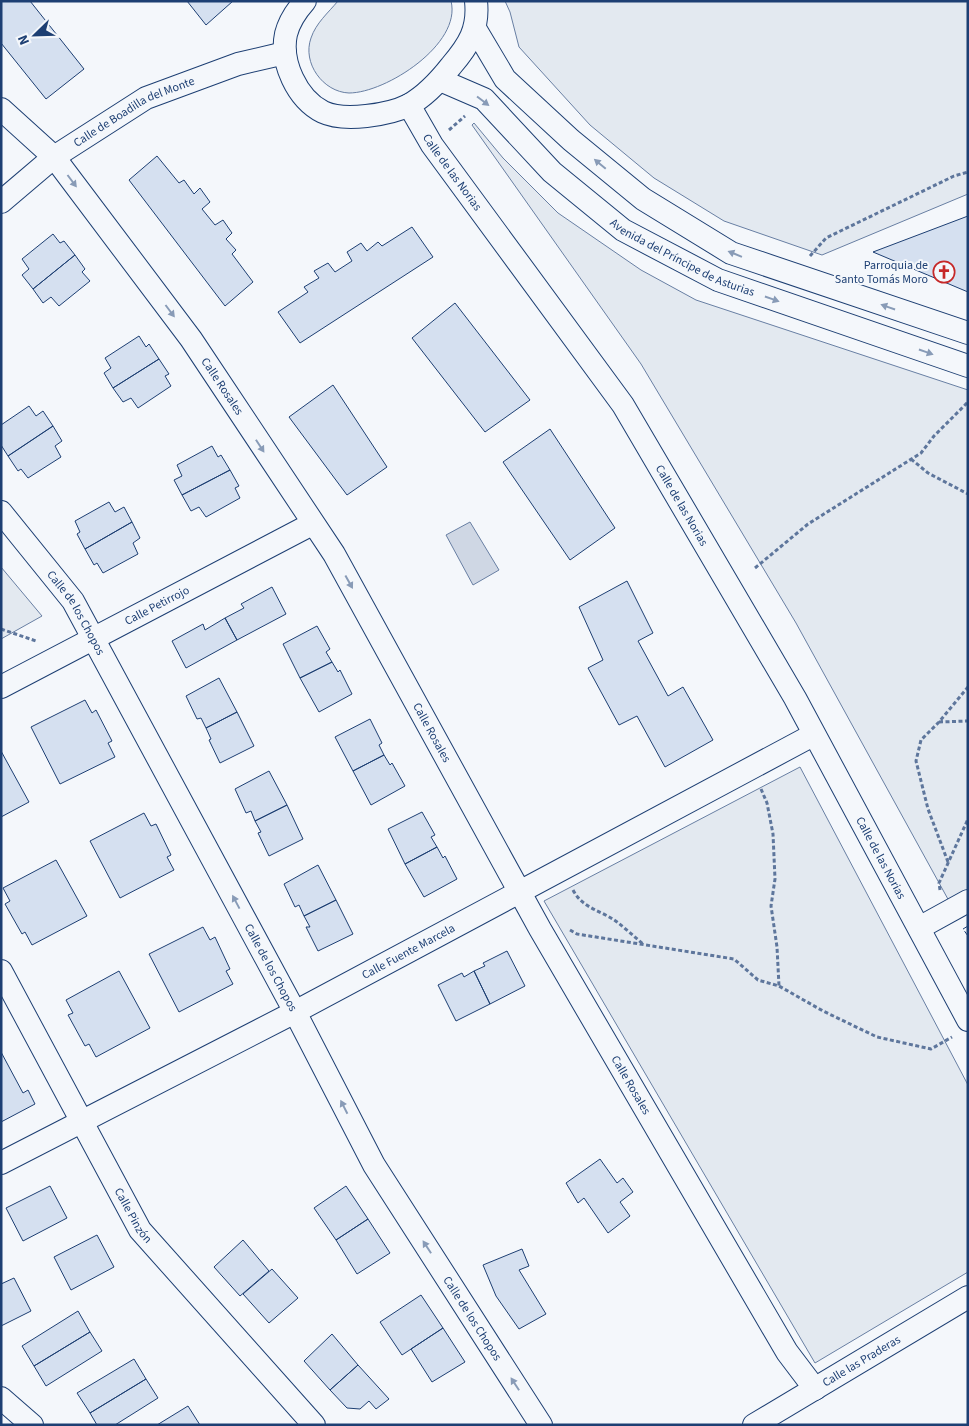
<svg xmlns="http://www.w3.org/2000/svg" width="969" height="1426" font-family="'Source Sans 3',sans-serif">
	<style>
		.green { fill: #e3e9f0; stroke: #687fa3 }
		.water { fill: #cfd7e4; stroke: #687fa3 }
		.building { fill: #d5e0f0; stroke: #1d3f73 }
		.lines { fill: none; stroke-linecap: round; stroke-linejoin: round }
		.street-casing { stroke: #1d3f73; stroke-width: 24 }
		.path { stroke: #5e769c; stroke-width: 3; stroke-dasharray: 4 2.5; stroke-linecap: butt }
		.street { stroke: #f4f7fb; stroke-width: 22 }
		.fence { stroke: #1d3f73; stroke-width: 1; stroke-dasharray: 6 2.5; stroke-linecap: butt }
		.oneway { fill: #889bb7 }
		.labels { text-anchor: middle; stroke-width: 4; stroke-linejoin: round; paint-order: stroke }
		.street-label { font-size: 12px; fill: #1d3f73; stroke: #f4f7fb }
		.poi-label { font-size: 12px; fill: #1d3f73; stroke: #f4f7fb; text-anchor: end }
	</style>
	<rect width="100%" height="100%" fill="#f4f7fb"/>
	<path class="green" d="M338 1H451C462 44 386 93 349 93 323 92 302 63 311 38 316 23 328 13 338 1Z
		M505 1H968V194L822 255 724 221 654 178 590 125 519 47 510 12Z
		M474 123 503 158 558 213 641 270 696 300 968 390V890L949 901 796 623 641 364 472 125Z
		M1 567 42 616 1 639Z
		M800 767 968 1085V1272L815 1363 544 901Z"/>
	<path class="water" d="M470 522 499 570 473 585 446 535Z"/>
	<path class="building" d="M1 1H30L84 69 46 99 1 43Z
		M187 1H233L206 25Z
		M157 156 179 183 184 180 194 194 200 188 210 202 202 209 215 225 223 220 232 233 226 239 236 250 232 254 253 282 225 306 129 180Z
		M968 216V292L873 252Z
		M412 227 433 257 300 343 278 312 308 292 304 287 319 278 314 271 328 263 335 272 352 261 347 252 361 243 367 251 378 242 382 246Z
		M53 234 60 243 64 241 75 255 33 289 22 275 29 269 22 259Z
		M75 255 85 269 82 272 90 281 59 306 51 297 43 303 33 289Z
		M455 303 530 400 485 432 412 338Z
		M139 336 146 347 149 344 159 359 113 388 104 373 111 368 105 358Z
		M159 359 169 374 165 376 171 386 138 408 131 398 123 402 113 388Z
		M333 385 387 467 347 495 289 417Z
		M29 406 36 416 43 411 53 426 8 456 1 445V425Z
		M53 426 62 441 55 446 61 457 28 478 21 469 18 471 8 456Z
		M550 429 615 528 570 560 503 462Z
		M212 446 218 457 221 455 230 470 182 495 174 480 182 476 177 465Z
		M230 470 239 486 235 488 240 498 206 517 199 507 191 511 182 495Z
		M109 502 115 512 124 507 132 522 85 549 77 534 80 532 75 521Z
		M132 522 140 538 133 543 138 554 103 573 97 563 94 565 85 549Z
		M627 581 653 633 638 641 668 696 683 687 713 740 665 767 637 716 619 725 588 668 603 660 579 607Z
		M272 587 286 614 237 640 225 618 244 608 241 604Z
		M225 618 237 640 186 668 172 641 203 624 205 630Z
		M317 626 330 649 326 652 332 662 300 678 283 644Z
		M332 662 338 672 340 670 352 694 319 712 300 678Z
		M219 678 237 712 206 728 201 718 197 719 186 696Z
		M85 700 92 713 96 710 112 741 108 743 115 757 60 784 31 727Z
		M237 712 254 746 220 763 209 740 211 739 206 728Z
		M370 719 382 743 379 745 384 755 353 771 335 737Z
		M1 751 29 802 1 817Z
		M384 755 390 765 392 763 405 786 371 805 353 771Z
		M269 771 287 805 255 821 251 811 246 813 235 789Z
		M287 805 303 839 269 856 258 833 261 832 255 821Z
		M422 812 435 835 431 837 437 847 405 864 388 829Z
		M144 813 151 826 156 824 171 855 167 857 174 870 120 898 90 841Z
		M437 847 443 858 445 856 457 879 424 897 405 864Z
		M56 860 87 916 32 945 25 932 22 934 5 904 10 901 3 888Z
		M318 865 336 900 304 916 299 905 295 907 284 884Z
		M336 900 353 934 318 951 306 927H310L304 916Z
		M203 927 210 940 215 937 230 969 226 971 233 984 179 1012 149 954Z
		M507 951 525 986 490 1004 474 971 485 966 483 963Z
		M119 971 150 1028 96 1057 89 1044 85 1046 68 1015 73 1013 66 1000Z
		M474 971 490 1004 456 1021 438 985 462 973 464 977Z
		M1 1052 23 1093 28 1090 35 1104 1 1122Z
		M600 1159 617 1183 623 1178 633 1192 620 1202 630 1216 608 1233 584 1198 578 1203 566 1183Z
		M50 1186 67 1218 23 1241 6 1208Z
		M346 1186 368 1219 336 1240 314 1208Z
		M368 1219 390 1253 357 1274 336 1240Z
		M97 1235 114 1267 71 1290 54 1257Z
		M243 1240 269 1271 240 1296 214 1267Z
		M522 1249 529 1266 519 1270 546 1314 519 1329 496 1296 483 1265Z
		M272 1269 298 1298 269 1323 243 1294Z
		M14 1278 31 1311 1 1326V1284Z
		M421 1295 443 1328 402 1355 380 1322Z
		M78 1311 90 1332 34 1366 22 1346Z
		M443 1328 465 1362 432 1382 411 1349Z
		M90 1332 102 1351 46 1386 34 1366Z
		M332 1334 358 1365 330 1390 304 1361Z
		M134 1359 146 1379 90 1413 77 1393Z
		M358 1365 389 1399 376 1409 369 1401 360 1409 347 1408 330 1390Z
		M146 1379 158 1398 115 1425H97L90 1413Z
		M188 1406 200 1425H157Z"/>
	<g class="lines">
		<g class="street-casing">
			<g id="street">
				<path d="M305 1C297 10 289 22 286 34 280 62 297 99 323 112 344 122 389 115 409 105 425 96 440 80 451 66 469 45 479 29 476 1"/>
				<path d="M476 30 505 79 571 140 643 199 731 253 968 333"/>
				<path id="s1" d="M440 80 484 99 552 172 623 230 718 280 968 366"/>
				<path id="s2" d="M409 105 432 145 623 405 795 698 968 1020"/>
				<path id="s3" d="M1 109 54 157 191 339 334 554 540 929 787 1352 815 1389"/>
				<path id="s4" d="M1 202 54 157 146 98 238 64 285 53"/>
				<path id="s5" d="M1 512 73 601 295 1012 374 1165 541 1425"/>
				<path id="s6" d="M1 687 312 524"/>
				<path d="M919 928 968 901"/>
				<path id="s7" d="M1 971 140 1230 314 1425"/>
				<path id="s8" d="M1 1163 295 1012 813 735"/>
				<path d="M1 1398 32 1425"/>
				<path id="s9" d="M754 1425 968 1297"/>
			</g>
		</g>
		<path class="path" d="M449 130 465 116
			M810 256 826 238 954 176 968 172
			M911 459 928 473 968 494
			M755 568 808 524 921 453 934 436 968 402
			M1 629 36 641
			M939 722 968 721
			M761 789 767 803 773 834 775 879 771 906 777 947 779 986
			M948 862 928 809 916 761 921 740 939 722 968 687
			M573 890C583 909 601 910 617 922 626 929 635 937 644 945
			M940 890 939 883 968 819
			M570 930 577 934 734 959 758 980 779 986 823 1011 877 1037 931 1049 952 1037"/>
		<use href="#street" class="street"/>
		<path class="fence" d="M968 926 963 929 968 936"/>
	</g>
	<defs><path id="oneway-solid" d="M-6-.8H1V-3.2L6.5 0L1 3.2V.8H-6Z" transform="scale(1.25)"/></defs>
	<g class="oneway">
		<use href="#oneway-solid" transform="translate(483 101) rotate(37)"/>
		<use href="#oneway-solid" transform="translate(600 164) rotate(-140)"/>
		<use href="#oneway-solid" transform="translate(72 181) rotate(53)"/>
		<use href="#oneway-solid" transform="translate(735 254) rotate(-158)"/>
		<use href="#oneway-solid" transform="translate(772 299) rotate(19)"/>
		<use href="#oneway-solid" transform="translate(888 307) rotate(-161)"/>
		<use href="#oneway-solid" transform="translate(170 311) rotate(53)"/>
		<use href="#oneway-solid" transform="translate(926 352) rotate(19)"/>
		<use href="#oneway-solid" transform="translate(260 446) rotate(57)"/>
		<use href="#oneway-solid" transform="translate(349 582) rotate(61)"/>
		<use href="#oneway-solid" transform="translate(236 902) rotate(-118)"/>
		<use href="#oneway-solid" transform="translate(344 1107) rotate(-117)"/>
		<use href="#oneway-solid" transform="translate(427 1247) rotate(-123)"/>
		<use href="#oneway-solid" transform="translate(515 1384) rotate(-123)"/>
	</g>
	<defs>
		<g id="church-ring" transform="scale(1.125)"><circle r="9.5" fill="#f4f7fb" stroke="#c62828" stroke-width="1.5"/><path d="M-1.2-6h2.4v3.5h3.3v2.4h-3.3V6h-2.4V-.1h-3.3v-2.4h3.3Z" fill="#c62828"/></g>
	</defs>
	<g fill-rule="evenodd">
		<use href="#church-ring" x="944" y="272"/>
	</g>
	<g class="labels">
		<g class="street-label">
			<text dy="4" stroke="none"><textPath href="#s4" startOffset="162">Calle de Boadilla del Monte</textPath></text>
			<text dy="4" stroke="none"><textPath href="#s2" startOffset="80">Calle de las Norias</textPath></text>
			<text dy="4" stroke="none"><textPath href="#s1" startOffset="305">Avenida del Príncipe de Asturias</textPath></text>
			<text dy="4" stroke="none"><textPath href="#s3" startOffset="356">Calle Rosales</textPath></text>
			<text dy="4" stroke="none"><textPath href="#s2" startOffset="485">Calle de las Norias</textPath></text>
			<text dy="4" stroke="none"><textPath href="#s6" startOffset="176">Calle Petirrojo</textPath></text>
			<text dy="4" stroke="none"><textPath href="#s5" startOffset="126">Calle de los Chopos</textPath></text>
			<text dy="4" stroke="none"><textPath href="#s3" startOffset="761">Calle Rosales</textPath></text>
			<text dy="4" stroke="none"><textPath href="#s2" startOffset="890">Calle de las Norias</textPath></text>
			<text dy="4" stroke="none"><textPath href="#s8" startOffset="459">Calle Fuente Marcela</textPath></text>
			<text dy="4" stroke="none"><textPath href="#s5" startOffset="531">Calle de los Chopos</textPath></text>
			<text dy="4" stroke="none"><textPath href="#s3" startOffset="1166">Calle Rosales</textPath></text>
			<text dy="4" stroke="none"><textPath href="#s7" startOffset="278">Calle Pinzón</textPath></text>
			<text dy="4" stroke="none"><textPath href="#s5" startOffset="936">Calle de los Chopos</textPath></text>
			<text dy="4" stroke="none"><textPath href="#s9" startOffset="125">Calle las Praderas</textPath></text>
		</g>
		<g class="poi-label">
			<text x="928" y="269">Parroquia de<tspan x="928" dy="14">Santo Tomás Moro</tspan></text>
		</g>
	</g>
	<rect width="969" height="1426" fill="none" stroke="#1d3f73" stroke-width="5"/>
	<g transform="translate(35 35) rotate(247)" stroke="#f4f7fb" stroke-width="4" paint-order="stroke">
	<path d="M0-4L9 19L0 12L-9 19Z" fill="#1d3f73"/>
	<text y="-8" font-size="14" font-weight="bold" text-anchor="middle" fill="#1d3f73">N</text>
	</g>
</svg>
